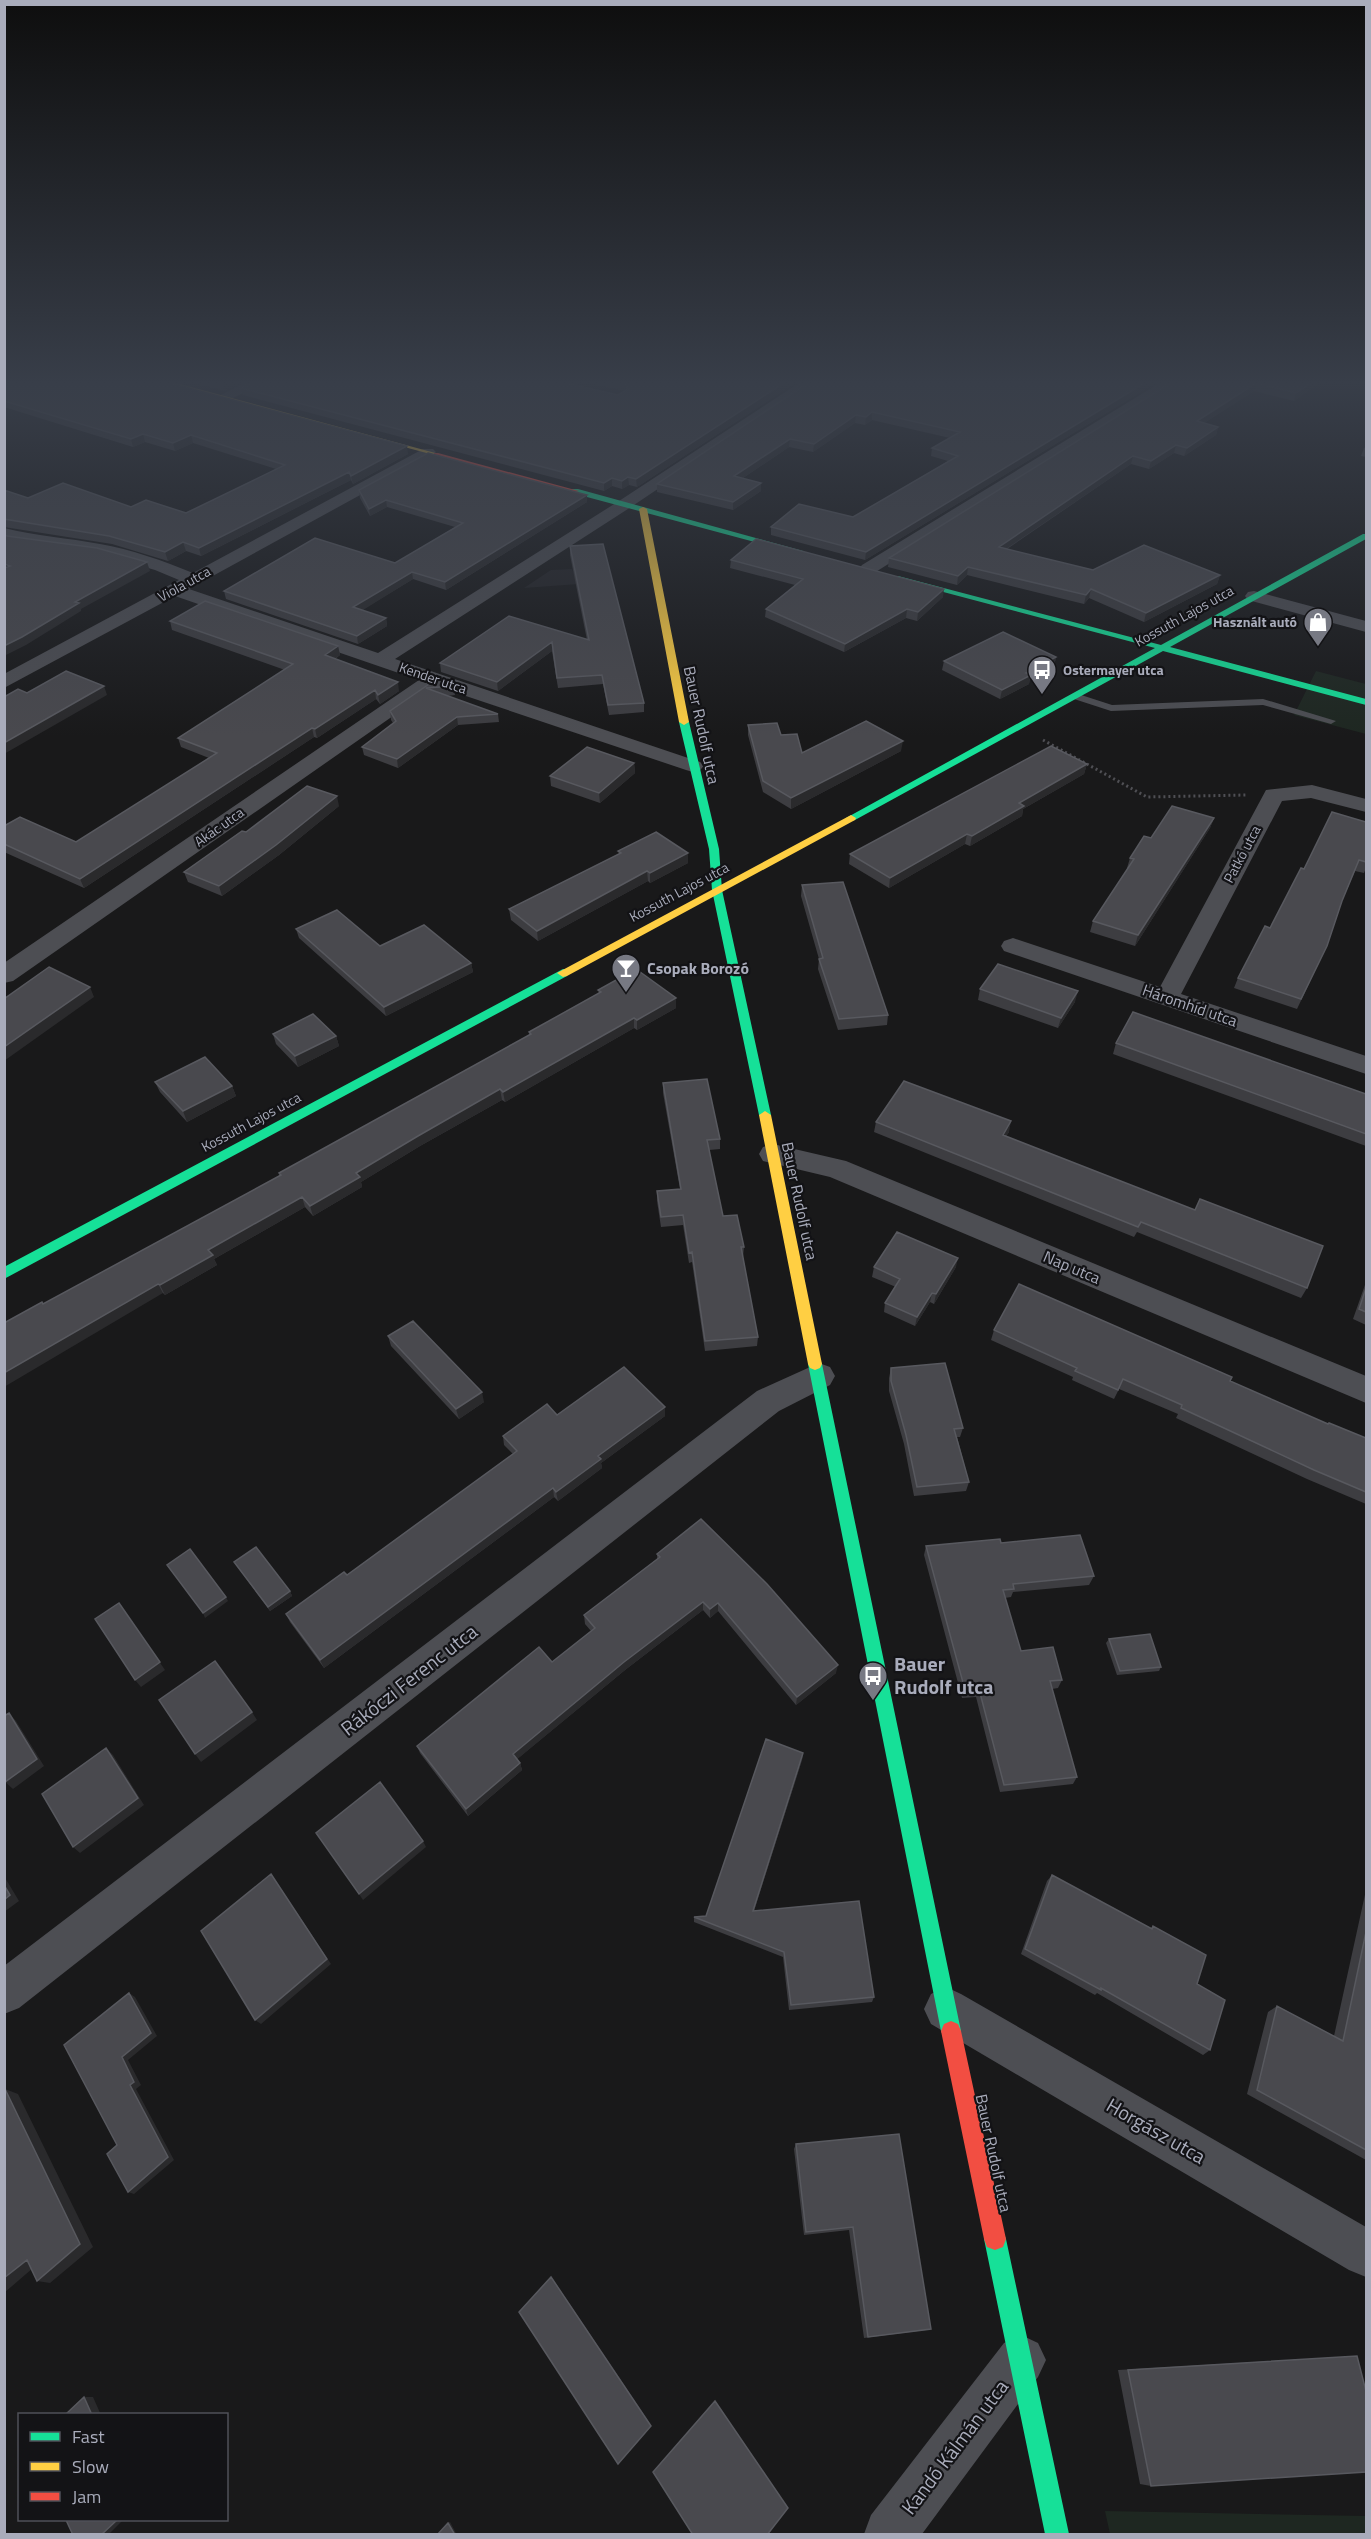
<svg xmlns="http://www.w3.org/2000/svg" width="1371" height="2539" font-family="'Titillium Web',sans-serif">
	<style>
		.built { fill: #232326 }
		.green { fill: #1e2721 }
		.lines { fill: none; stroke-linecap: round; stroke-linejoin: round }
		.path { stroke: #4f4f54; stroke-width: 3; stroke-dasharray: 2 3; stroke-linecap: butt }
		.lane { fill: #4d4e53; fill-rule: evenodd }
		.street { fill: #4d4e53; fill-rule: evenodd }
		.fast { fill: #16e098; fill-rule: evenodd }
		.slow { fill: #ffcf43; fill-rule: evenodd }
		.jam { fill: #f24e42; fill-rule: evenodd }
		.wall { fill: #3d3d41 }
		.shaded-wall { fill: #2a2a2c }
		.building { fill: #49494e; stroke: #58595f; stroke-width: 1.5 }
		.labels { text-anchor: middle; stroke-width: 4.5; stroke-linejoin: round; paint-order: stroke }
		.far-street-label { font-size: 14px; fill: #a9acbb; stroke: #131316 }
		.far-poi-label { font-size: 14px; font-weight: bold; fill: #a9acbb; stroke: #131316; text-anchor: end }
		.street-label { font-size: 16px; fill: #a9acbb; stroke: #131316 }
		.poi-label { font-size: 16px; font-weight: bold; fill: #a9acbb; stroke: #131316; text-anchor: start }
		.near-poi-label { font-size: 20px; font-weight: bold; fill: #a9acbb; stroke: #131316; text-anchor: start }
		.near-street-label { font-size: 20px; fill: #a9acbb; stroke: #131316 }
	</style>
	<rect width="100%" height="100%" fill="#19191a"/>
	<path class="built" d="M572 569 579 584 524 588 551 570Z"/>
	<path class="green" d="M1316 671 1366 684V734L1294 715Z
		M1105 2511 1366 2516V2534H1110Z"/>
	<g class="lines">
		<path class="path" d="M1043 740 1147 797 1246 795"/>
		<path class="lane" d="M1075 693 1112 705 1263 699 1336 721 1331 724 1263 705 1111 711 1071 698 1070 696Z"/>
		<path class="street" d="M248 381H267L229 400H219L217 397Z
			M802 381H818L631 507 395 659 700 762 704 766 700 770 693 772 686 770 436 686 13 981 4 983V963L419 680 175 596 4 688V674L179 580 155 570 100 554 11 542 4 539V528C36 536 68 538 100 544 131 549 163 561 193 573L423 449H433L436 452 433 455 189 589 378 653 619 501Z
			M1163 381H1180L874 573H862L859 569 862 565Z
			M1254 591 1366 621V632L1248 600 1245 596 1248 592Z
			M1312 785 1366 799V812L1311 798 1282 801 1181 994 1366 1056V1074L1004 951 1001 946 1004 941 1013 938 1160 987 1266 790Z
			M773 1144 846 1161 1366 1376V1403L830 1177 763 1161 759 1154 763 1147Z
			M819 1363 830 1367 835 1376 830 1385 779 1411 19 2008 4 2014V1966L757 1391Z
			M946 1987 961 1994 1366 2227V2277L1349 2270 931 2024 924 2009 931 1994Z
			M1021 2335 1038 2343 1046 2360 1038 2377 922 2534H864L871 2515 1004 2343Z"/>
		<path class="fast" d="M572 489H578L803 551 796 553 572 493Z
			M1363 534H1366V539L1170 647 1366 699V705L1163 651 855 820 851 821 846 818 1155 648 898 580V576L1161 645Z
			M684 719 689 722 719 849 722 890 771 1115 765 1119 759 1115 712 890 709 849 679 722Z
			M563 969 567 970V976L4 1279V1267Z
			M815 1358 820 1360 822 1364 961 2031 958 2038 951 2041 944 2038 941 2031 808 1364 810 1360Z
			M995 2228 1003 2231 1006 2239 1069 2534H1045L984 2239 987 2231Z"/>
		<path class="slow" d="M159 381H169L439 454 434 455Z
			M643 507 647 509 689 722 684 725 679 722 639 509Z
			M851 815 856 818 855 820 567 976 563 977 557 973Z
			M765 1111 771 1115 822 1364 820 1368 815 1370 810 1368 808 1364 759 1115Z"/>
		<path class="jam" d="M434 453H438L579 491 572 493 434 455Z
			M951 2021 958 2024 961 2031 1006 2239 1003 2247 995 2250 987 2247 984 2239 941 2031 944 2024Z"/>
	</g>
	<path class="wall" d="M4 381 408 454 353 484 351 480 201 556 186 551 168 561 112 544 4 527V490L28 498 131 507 186 513 276 469 193 443 175 451 145 442 133 447 4 407Z
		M188 381H243L225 391Z
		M581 381H798L637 487 629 485 622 489 612 486 604 491 243 395 241 388 618 395 625 391Z
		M811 381H1159L865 560 771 535V527L853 517 948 461 931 456 932 448 950 438 872 420 865 425 855 423 813 452 789 447 743 478 761 491 733 510 657 492V484Z
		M1174 381H1322L1294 401 1254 391 1204 423 1218 427 1216 435 1184 456 1174 453 1149 469 1131 464 1007 549 1093 570 1220 575 1217 584 1144 622 1089 598 1084 604 967 575 957 585 888 567 889 558Z
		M1356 381H1366V383Z
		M1366 447V457L1361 456 1364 448Z
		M359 490 587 495V502L446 590 413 579 362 610 386 618 387 626 358 644 226 599 224 591 395 563 455 527 387 507 370 516 360 498Z
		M570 546 644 703V712L609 715 603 684 558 688 552 651 498 691 441 672 440 663 587 640 570 555Z
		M731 560 943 597 917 621 906 618 844 652 765 617 766 609 795 585 730 568Z
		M170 621 338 646 340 655 335 659 399 691 380 704 376 699 317 738 314 737 84 888 4 852V826L76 842 209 758 181 747 178 738 285 670 172 630Z
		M1056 657 1054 666 1030 678 1029 684 1000 699 942 670 944 661Z
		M435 680 454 686 455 695 447 696 498 714 499 722 458 725 398 768 364 755 362 747 393 723 391 720 390 711Z
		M748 725 781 735 802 753 901 751 791 809 763 792 748 735Z
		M634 763 635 773 600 803 551 786 550 776Z
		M1087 764 1084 774 1023 809 1022 816 970 846 965 844 889 888 849 864 850 854Z
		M339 806 279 855 222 896 188 882 184 872 246 832Z
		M1214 818 1210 828 1135 946 1090 932 1093 921 1128 868H1127L1130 858 1151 838Z
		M1366 822V868L1364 873 1355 871 1342 901 1327 946 1297 1009 1234 988 1238 978 1270 928 1304 869Z
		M618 851 688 863 650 883 648 881 538 941 511 920 509 909 619 854Z
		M802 885 888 1015 887 1025 838 1030 818 969 819 959 801 896Z
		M296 929 471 963 473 972 386 1016 299 938Z
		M980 989 1075 1002 1058 1028 978 1000Z
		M598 990 676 1008 637 1030 634 1028 505 1102 502 1100 420 1146 361 1182 362 1187 313 1216 305 1207 214 1259 217 1265 165 1295 163 1293 43 1304 279 1176V1173L529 1035V1032L599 994Z
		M273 1034 336 1036 339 1046 298 1067 276 1044Z
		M1116 1043 1366 1094V1146L1113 1054Z
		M155 1082 232 1086 236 1096 187 1122 160 1092Z
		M663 1083 720 1139V1149L709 1150 723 1216 744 1247 743 1257 758 1337 757 1346 705 1351 692 1262 689 1263 683 1225 661 1227 657 1201V1191L680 1189 663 1093Z
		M876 1122 1009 1132 1006 1136 1307 1288 1301 1298 1137 1232 1134 1237 874 1132Z
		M874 1267H956L934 1304 930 1302 915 1326 884 1312 885 1303 896 1287 872 1277Z
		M1366 1282V1325L1353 1319Z
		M994 1330 1230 1381 1328 1424 1366 1438V1504L1307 1479 1176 1418 1178 1414 1119 1389 1114 1399 1072 1380 1073 1377 991 1340Z
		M388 1336 484 1402 459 1419 391 1346Z
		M891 1368 963 1428 960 1437H957L969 1482 966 1491 914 1496 904 1444 889 1391V1378Z
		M665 1407V1416L601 1463 602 1468 558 1501 554 1497 324 1668 290 1622 286 1614 347 1575 513 1454 504 1445 503 1436 557 1415Z
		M1001 1543 1094 1576 1089 1585 1013 1592 1011 1597 1005 1598 1021 1651 1062 1680 1058 1688 1052 1689 1077 1777 1073 1784 1000 1792 976 1697 962 1698 924 1555 926 1546Z
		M657 1554 836 1673 796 1705 718 1611 710 1618 703 1610 625 1670 517 1759 520 1763 522 1770 468 1816 420 1753 417 1746 552 1662 591 1631 585 1624 584 1615 657 1559Z
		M234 1562 290 1591 292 1596 270 1611Z
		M1109 1639 1161 1667 1159 1671 1117 1675 1106 1643Z
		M803 1753 802 1760 754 1911 874 1997 872 2002 789 2010 783 1957 694 1922V1917L706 1916Z
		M1052 1875 1151 1928 1153 1926 1197 1984 1210 2050 1203 2055 1097 1993 1095 1995 1021 1954 1047 1881Z
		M1366 1890V2160L1247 2094 1268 2012 1277 2006 1334 2036Z
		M796 2144 926 2330 864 2338 849 2230 804 2235 794 2149Z
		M1342 2357 1151 2486 1140 2484 1118 2370Z"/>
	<path class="shaded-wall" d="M227 381H243L225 391 223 383Z
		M787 381H798L637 487 636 479Z
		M1148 381H1159L865 560 866 552Z
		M1314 381H1322L1294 401 1296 393Z
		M1256 383 1254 391 1195 429 1197 421Z
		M872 412V420L865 425 866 417Z
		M856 415 855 423 813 452 814 444Z
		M1218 427 1216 435 1184 456 1187 448Z
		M143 434 145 442 133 447 131 439Z
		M191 435 193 443 175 451 173 443Z
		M790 439 789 447 734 484V476Z
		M1176 445 1174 453 1149 469 1151 461Z
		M407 446 408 454 353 484 351 476Z
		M1133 456 1131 464 997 555 999 547Z
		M349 472 351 480 201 556 199 548Z
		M628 477 629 485 622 489V481Z
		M612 478V486L604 491V483Z
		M761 483V491L733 510V502Z
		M587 495V502L446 590 445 582Z
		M386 500 387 507 370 516 369 509Z
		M183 542 186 551 168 561 165 552Z
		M147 562 150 571 81 609V611L26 645 4 656V646L75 602Z
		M968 567 967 575 957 585 958 576Z
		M412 572 413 579 355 615 353 607Z
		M1220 575 1217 584 1144 622 1146 613Z
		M944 589 943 597 917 621 918 612Z
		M1091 589 1089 598 1084 604 1086 595Z
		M907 609 906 618 844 652 845 644Z
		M386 618 387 626 358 644 357 636Z
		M552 642V651L498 691 497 682Z
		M338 646 340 655 327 664 325 655Z
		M1056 657 1054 666 1030 678 1029 684 1000 699 1002 690 1026 673Z
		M398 682 399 691 380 704 378 695Z
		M104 686 107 695 4 754V743Z
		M375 690 376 699 317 738 315 729Z
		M457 717 458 725 398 768 397 759Z
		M312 728 314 737 84 888 80 879Z
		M903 741 901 751 791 809V798Z
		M634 763 635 773 600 803 599 793Z
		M1087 764 1084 774 1023 809 1022 816 970 846 972 836 1019 803Z
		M337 796 339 806 279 855 222 896 219 886Z
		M1214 818 1210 828 1135 946 1138 935Z
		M967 834 965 844 889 888 890 878Z
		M688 853V863L650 883V873Z
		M647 871 648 881 538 941 537 931Z
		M471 963 473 972 386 1016 384 1007Z
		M90 987 94 997 4 1061V1047Z
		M1078 991 1075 1002 1058 1028 1061 1018Z
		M676 998V1008L637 1030V1020Z
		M634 1018V1028L505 1102 503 1092Z
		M336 1036 339 1046 298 1067 295 1056Z
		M232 1086 236 1096 187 1122 183 1111Z
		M500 1089 502 1100 420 1146 361 1182 362 1187 313 1216 310 1206 356 1173 418 1136Z
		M1011 1121 1009 1132 1001 1145 1003 1135Z
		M302 1197 305 1207 214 1259 217 1265 165 1295 160 1285 208 1250Z
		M958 1258 956 1267 934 1304 936 1294Z
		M158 1284 163 1293 4 1387V1373Z
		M932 1293 930 1302 915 1326 917 1317Z
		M482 1392 484 1402 459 1419 456 1409Z
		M665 1407V1416L601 1463 602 1468 558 1501 556 1492 598 1456Z
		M553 1488 554 1497 324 1668 320 1660Z
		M290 1591 292 1596 270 1611 268 1607Z
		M226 1597 228 1601 205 1618 203 1613Z
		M703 1602V1610L625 1670 515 1761 513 1754 624 1662Z
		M718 1603V1611L710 1618V1609Z
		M125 1611 165 1670 141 1687 135 1680Z
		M838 1665 836 1673 796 1705 797 1697Z
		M252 1712 257 1720 201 1762 195 1754Z
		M9 1713 16 1721 44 1766 13 1789 5 1782Z
		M106 1748 113 1755 144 1805 80 1853 73 1847Z
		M803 1753 802 1760 752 1917 753 1911Z
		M520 1763 522 1770 468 1816 466 1809Z
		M423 1841 426 1847 363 1900 359 1894Z
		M271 1874 276 1881 331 1964 261 2024 255 2020Z
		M4 1876 19 1901 4 1912Z
		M129 1993 135 1997 157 2036 128 2060 141 2085 136 2089 174 2160 134 2194 128 2192 122 2057Z
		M5 2089 18 2094 93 2247 50 2283 37 2281Z
		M27 2260 40 2262 4 2293V2278Z
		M551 2277 553 2279 651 2425V2426Z
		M84 2397H93L101 2415H92Z
		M117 2520H123L108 2535H101Z
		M450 2522 457 2535H455L448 2523Z"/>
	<path class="building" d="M4 381H162L407 446 351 476 349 472 199 548 183 542 165 552 109 536 4 519V490L28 498 63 483 131 507 146 500 186 513 285 465 191 435 173 443 143 434 131 439 4 401Z
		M215 381H227L223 383Z
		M256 381H557L618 395 628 389 624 383 614 381H787L636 479 628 477 622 481 612 478 604 483 241 388Z
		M811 381H1148L866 552 771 527 799 504 853 517 958 456 932 448 960 432 872 412 866 417 856 415 814 444 790 439 734 476 761 483 733 502 657 484Z
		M1174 381H1314L1296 393 1256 383 1197 421 1218 427 1187 448 1176 445 1151 461 1133 456 999 547 1093 570 1144 545 1220 575 1146 613 1091 589 1086 595 968 567 958 576 889 558Z
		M428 453 587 495 445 582 412 572 353 607 386 618 357 636 224 591 315 538 395 563 463 523 386 500 369 509 359 490Z
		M4 534 7 536 97 548 147 562 75 602 79 603 22 637 4 646V568L10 566 4 564Z
		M756 539 944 589 918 612 907 609 845 644 766 609 803 579 731 560Z
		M603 544 644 703 608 705 602 675 557 678 552 642 497 682 440 663 509 616 589 640 570 546Z
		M205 601 338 646 325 655 398 682 378 695 375 690 315 729 312 728 80 879 4 844V826L20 817 76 842 217 753 178 738 293 664 170 621Z
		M1003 632 1056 657 1026 673 1031 675 1002 690 944 661Z
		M66 671 104 686 4 743V697L18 689 27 693Z
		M435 680 454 686 426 688 498 714 457 717 397 759 362 747 396 721 390 711Z
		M866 721 903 741 791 798 763 781 748 725 777 723 781 735 797 734 802 753Z
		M1051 746 1087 764 1019 803 1024 806 972 836 967 834 890 878 850 854Z
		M587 747 634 763 599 793 550 776Z
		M307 786 337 796 276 845 219 886 184 872 242 831 246 832Z
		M1172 806 1214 818 1138 935 1093 921 1134 859 1130 858 1144 836 1151 838Z
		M1332 812 1366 822V862L1359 860 1342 901 1327 946 1301 999 1238 978 1265 926 1270 928 1301 868 1304 869Z
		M656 832 688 853 650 873 647 871 537 931 509 909 621 853 618 851Z
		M843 882 888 1015 839 1019 819 959 823 958 802 885Z
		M337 910 380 946 424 925 471 963 384 1007 296 929Z
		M998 964 1078 991 1061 1018 980 989Z
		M49 967 90 987 4 1047V999Z
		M636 969 676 998 637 1020 634 1018 503 1092 500 1089 418 1136 356 1173 360 1177 310 1206 302 1197 208 1250 213 1255 160 1285 158 1284 4 1373V1323L42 1302 43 1304 281 1175 279 1173 531 1034 529 1032 601 992 598 990Z
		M1133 1012 1366 1094V1134L1116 1043Z
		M313 1014 336 1036 295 1056 273 1034Z
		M205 1057 232 1086 183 1111 155 1082Z
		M707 1079 720 1139 707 1140 723 1216 737 1215 744 1247H741L758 1337 705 1341 692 1252 689 1253 683 1215 661 1217 657 1191 681 1189 663 1083Z
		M904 1081 1011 1121 1003 1135 1195 1210 1200 1199 1323 1246 1307 1288 1141 1222 1138 1227 876 1122Z
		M897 1232 958 1258 936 1294 932 1293 917 1317 885 1303 900 1279 874 1267Z
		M1019 1284 1232 1377 1230 1381 1328 1424 1329 1423 1366 1438V1492L1314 1470 1181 1408 1182 1405 1123 1379 1118 1390 1075 1371 1077 1368 994 1330Z
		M1366 1288V1312L1359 1309Z
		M413 1321 482 1392 456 1409 388 1336Z
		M945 1363 963 1428 954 1429 969 1482 917 1487 906 1435 891 1381V1368Z
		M624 1367 665 1407 598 1456 601 1459 556 1492 553 1488 320 1660 286 1614 344 1572 347 1575 517 1451 503 1436 547 1404 557 1415Z
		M701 1519 767 1584 838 1665 797 1697 718 1603 710 1609 703 1602 624 1662 513 1754 520 1763 466 1809 417 1746 539 1647 552 1662 595 1628 584 1615 660 1557 657 1554Z
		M1080 1535 1094 1576 1013 1584 1014 1589 1003 1590 1021 1651 1053 1647 1062 1680 1050 1681 1077 1777 1004 1785 979 1689 965 1690 926 1546 1000 1539 1001 1543Z
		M256 1547 290 1591 268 1607 234 1562Z
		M190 1549 226 1597 203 1613 167 1565Z
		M119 1603 160 1662 135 1680 95 1619Z
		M1150 1634 1161 1667 1120 1671 1109 1639Z
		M215 1661 252 1712 195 1754 159 1700Z
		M9 1713 37 1759 5 1782 4 1716Z
		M766 1739 803 1753 753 1911 859 1901 874 1997 791 2005 784 1952 694 1917 706 1916Z
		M106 1748 138 1798 73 1847 42 1794Z
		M380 1782 423 1841 359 1894 316 1833Z
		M271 1874 327 1959 255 2020 201 1931Z
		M1052 1875 1152 1929 1153 1926 1206 1955 1197 1984 1225 2000 1210 2050 1101 1988V1990L1025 1949Z
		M4 1885 10 1895 4 1900Z
		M1366 1932V2150L1257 2090 1277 2006 1343 2041Z
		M129 1993 151 2033 122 2057 134 2082 130 2085 168 2157 128 2192 107 2154 117 2145 64 2045Z
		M5 2089 80 2244 37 2281 27 2260 4 2278Z
		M899 2134 931 2329 868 2337 853 2227 806 2232 796 2144Z
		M551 2277 651 2426 618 2464 519 2312Z
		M1357 2356 1366 2391V2472L1151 2486 1128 2370Z
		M84 2397 92 2415H65Z
		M715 2401 788 2508 767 2535H693L653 2472Z
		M66 2520H117L101 2535H73Z
		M448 2523 455 2535H437Z"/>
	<linearGradient id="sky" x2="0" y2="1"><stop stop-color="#0e0e0e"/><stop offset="0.52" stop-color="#383e49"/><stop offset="1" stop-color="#383e49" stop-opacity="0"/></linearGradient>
	<rect width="1371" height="736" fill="url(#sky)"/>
	<defs>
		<g id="shop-pin" transform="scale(1.5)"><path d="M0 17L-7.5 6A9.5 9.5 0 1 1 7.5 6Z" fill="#777983" stroke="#131316"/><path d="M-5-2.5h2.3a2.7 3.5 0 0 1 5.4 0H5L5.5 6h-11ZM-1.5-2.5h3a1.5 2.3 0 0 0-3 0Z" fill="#fff"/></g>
		<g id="bus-pin" transform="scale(1.5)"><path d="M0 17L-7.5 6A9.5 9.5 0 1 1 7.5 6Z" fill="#777983" stroke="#131316"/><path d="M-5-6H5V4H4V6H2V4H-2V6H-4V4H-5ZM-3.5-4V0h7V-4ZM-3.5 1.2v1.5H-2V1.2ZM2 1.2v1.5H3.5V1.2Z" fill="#fff"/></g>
		<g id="bar-pin" transform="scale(1.5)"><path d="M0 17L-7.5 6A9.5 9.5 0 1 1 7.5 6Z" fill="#777983" stroke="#131316"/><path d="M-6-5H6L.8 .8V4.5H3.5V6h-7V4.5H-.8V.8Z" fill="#fff"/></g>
	</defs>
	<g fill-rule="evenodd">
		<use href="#shop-pin" x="1318" y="622"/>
		<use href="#bus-pin" x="1042" y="670"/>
		<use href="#bar-pin" x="626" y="968"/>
		<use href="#bus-pin" x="873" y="1676"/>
	</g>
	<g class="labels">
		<g class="far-street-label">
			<text transform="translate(184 584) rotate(-29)" y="5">Viola utca</text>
			<text transform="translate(1184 616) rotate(-29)" y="5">Kossuth Lajos utca</text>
			<text transform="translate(433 678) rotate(19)" y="5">Kender utca</text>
			<text transform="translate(219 827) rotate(-35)" y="5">Akác utca</text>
			<text transform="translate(1242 854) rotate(-62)" y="5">Patkó utca</text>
			<text transform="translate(679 892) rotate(-28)" y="5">Kossuth Lajos utca</text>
			<text transform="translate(251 1122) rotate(-28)" y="5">Kossuth Lajos utca</text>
		</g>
		<g class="far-poi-label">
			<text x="1297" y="627">Használt autó</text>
			<text x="1063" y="675" text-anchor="start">Ostermayer utca</text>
		</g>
		<g class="street-label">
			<text transform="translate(702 725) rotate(78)" y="6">Bauer Rudolf utca</text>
			<text transform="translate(1190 1005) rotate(19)" y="6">Háromhíd utca</text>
			<text transform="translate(800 1201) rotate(78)" y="6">Bauer Rudolf utca</text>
			<text transform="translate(1072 1267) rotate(23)" y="6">Nap utca</text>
			<text transform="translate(994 2153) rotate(78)" y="6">Bauer Rudolf utca</text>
		</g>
		<g class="poi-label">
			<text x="647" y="974">Csopak Borozó</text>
		</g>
		<g class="near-poi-label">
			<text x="894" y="1671">Bauer<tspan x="894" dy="23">Rudolf utca</tspan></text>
		</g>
		<g class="near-street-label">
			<text transform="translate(409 1680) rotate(-38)" y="7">Rákóczi Ferenc utca</text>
			<text transform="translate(1156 2131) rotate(30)" y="7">Horgász utca</text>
			<text transform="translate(955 2447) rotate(-53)" y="7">Kandó Kálmán utca</text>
		</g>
	</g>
	<rect width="1371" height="2539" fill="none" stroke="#a9acbb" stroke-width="12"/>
	<rect x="18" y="2413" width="210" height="108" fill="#131316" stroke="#4f5058" stroke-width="1.5"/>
	<rect x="30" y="2432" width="30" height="9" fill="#16e098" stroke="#4f5058" stroke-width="1.5"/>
	<text x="72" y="2443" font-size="18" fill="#a9acbb">Fast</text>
	<rect x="30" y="2462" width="30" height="9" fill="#ffcf43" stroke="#4f5058" stroke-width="1.5"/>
	<text x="72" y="2473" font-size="18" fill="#a9acbb">Slow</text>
	<rect x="30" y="2492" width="30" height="9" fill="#f24e42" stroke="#4f5058" stroke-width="1.5"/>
	<text x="72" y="2503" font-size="18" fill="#a9acbb">Jam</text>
</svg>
